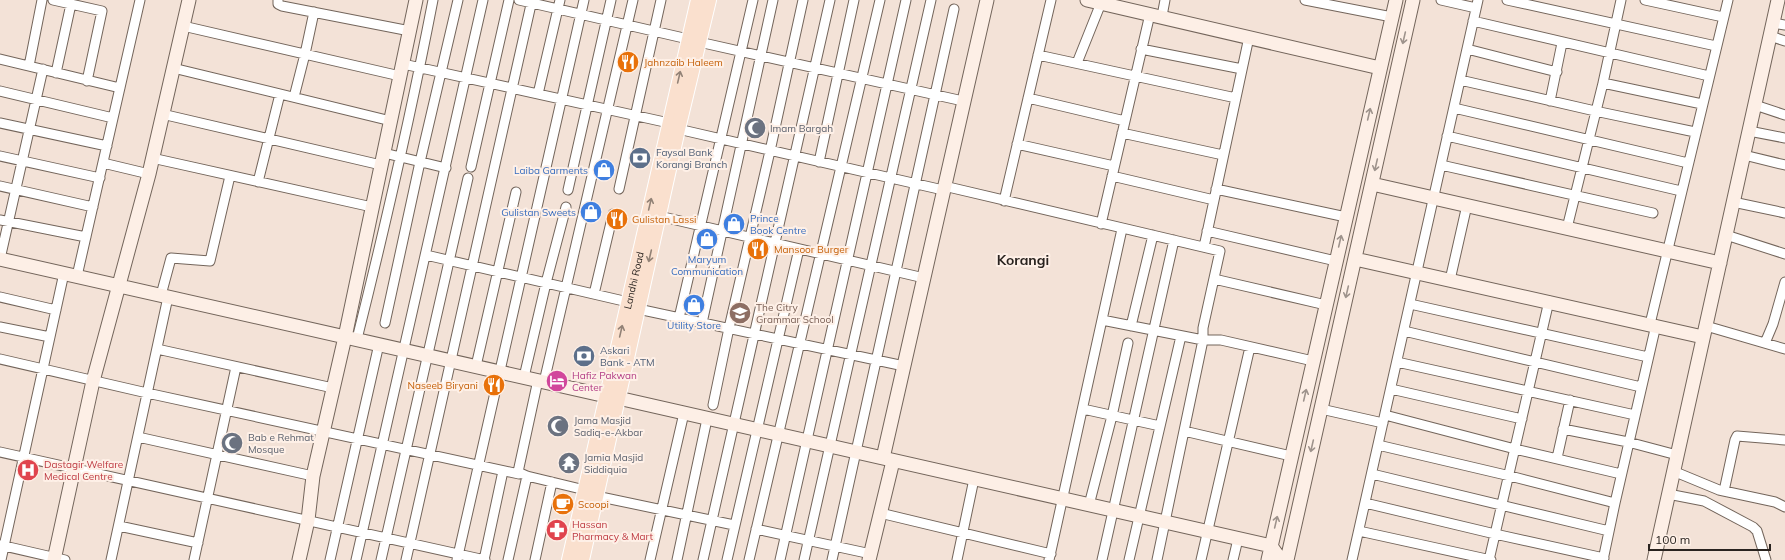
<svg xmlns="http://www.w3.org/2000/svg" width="1785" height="560" font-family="Mulish,sans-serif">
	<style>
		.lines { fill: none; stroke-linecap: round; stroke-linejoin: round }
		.street-casing { stroke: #73655b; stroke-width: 11 }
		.secondary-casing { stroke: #73655b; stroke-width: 15 }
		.primary-casing { stroke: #fff; stroke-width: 16 }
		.street { stroke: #fff; stroke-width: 9 }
		.secondary { stroke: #fdefe6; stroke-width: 13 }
		.primary { stroke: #fae0ce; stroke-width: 14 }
		.oneway { stroke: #9e938c }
		.oneway2 { stroke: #928276 }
		.labels { text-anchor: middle; stroke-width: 4; stroke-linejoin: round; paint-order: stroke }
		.food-label { font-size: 10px; fill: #c56008; stroke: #fef0e7; text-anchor: start }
		.worship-label { font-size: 10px; fill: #5b616d; stroke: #fef0e7; text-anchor: start }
		.service-label { font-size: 10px; fill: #4e5e75; stroke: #fef0e7; text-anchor: start }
		.shop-label { font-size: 10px; fill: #366cbe; stroke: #fef0e7; text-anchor: end }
		.street-label { font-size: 10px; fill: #29231f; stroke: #fef0e7 }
		.education-label { font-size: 10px; fill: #785e54; stroke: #fef0e7; text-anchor: start }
		.hotel-label { font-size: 10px; fill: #b23c85; stroke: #fef0e7; text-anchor: start }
		.health-label { font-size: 10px; fill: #be3a42; stroke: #fef0e7; text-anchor: start }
		.district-label { font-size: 14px; font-weight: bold; fill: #29231f; stroke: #fef0e7 }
	</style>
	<rect width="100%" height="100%" fill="#f3e2d7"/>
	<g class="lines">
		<g class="street-casing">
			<path id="street" d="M53 0 102 11 87 81
				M278 0V4L282 6 410 31
				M519 0 688 39
				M1305 0 1392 17
				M1441 0 1476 8
				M1507 0 1716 46
				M1645 0 1723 17
				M1162 16 1165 0
				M1473 21 1709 76
				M1773 23 1785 25
				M183 26 400 76
				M1770 36 1785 41
				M699 42 963 101
				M1141 49 1242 69
				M1467 49 1557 72
				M1038 55 1236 98
				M0 59 120 88
				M1077 63 1101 3
				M403 64 669 123
				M29 66 42 0
				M173 68 391 121
				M56 73 71 4
				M1460 80 1595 111 1695 132
				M1603 83 1702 104
				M0 91 113 118
				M538 94 560 0
				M294 97 305 54 314 12
				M1028 98 1125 121
				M1550 101 1562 43
				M1755 105 1785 115
				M1454 108 1688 163
				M162 114 381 165
				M0 123 107 146
				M678 129 943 190
				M1749 131 1785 138
				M1122 133 1223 155
				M1447 136 1681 191
				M1017 144 1114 166
				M384 153 446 168
				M1744 155 1785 165
				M0 156 100 178
				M152 158 372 207
				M819 162 854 0
				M103 163 149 174
				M1441 165 1653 213
				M471 167 509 0
				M1112 176 1214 200
				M258 182 280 94
				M0 186 93 207
				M944 186 1220 251 1203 328V340L1157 560
				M619 189 661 0
				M1216 189 1346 217
				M568 190 611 0
				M1004 201 1051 0
				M1733 202 1785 213
				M659 216 924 278
				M0 220 86 237
				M1101 224 1150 14
				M1567 228 1603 83 1621 0
				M1207 231 1336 261
				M1726 235 1785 254
				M1204 247 1249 37
				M426 255 628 302
				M0 259 43 69
				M77 276 140 0
				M1214 279 1326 305
				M1450 280 1467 205
				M594 294 613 214
				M161 295 171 258 210 261 230 176
				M0 297 56 310
				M1410 304 1648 357
				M638 309 904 366
				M679 318 753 0
				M1102 320 1203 340H1221L1313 361
				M385 323 420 162 458 0
				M702 323 773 0
				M1650 324 1728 0
				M1131 326 1153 235
				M1706 326 1785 349
				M0 327 50 337
				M1404 331 1641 387
				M357 339C385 227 411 114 433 0
				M1765 343 1773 324 1785 282
				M157 349 333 388
				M0 359 147 393 519 474
				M1397 362 1635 415
				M476 366 516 192
				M524 377 546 283 566 207
				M538 380 518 472 527 476 585 490
				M544 382 633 0
				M1391 389 1522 419
				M713 405 729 328 770 151 803 0
				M1083 409 1160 426
				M1321 409 1383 423
				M1385 415 1515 449 1621 474
				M1563 429 1628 442 1677 455
				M1184 431 1291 456
				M138 437 313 476
				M1378 445 1510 476 1615 503
				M0 452 485 560
				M1557 458 1570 400
				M1673 471 1719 490 1775 502 1785 507
				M1372 474 1609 531
				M1724 491 1735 440 1737 436 1785 440
				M1668 494 1704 501 1753 527 1757 531 1766 560
				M596 496 734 525
				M1365 503 1495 534 1604 558
				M1089 505 1112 416 1128 343
				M880 513 1051 554
				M119 526 198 543
				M756 529 871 554
				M1359 531 1491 560
				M0 545 65 560
				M1 560 64 273
				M111 560 168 297
				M194 560 236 367
				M330 560 379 344
				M356 560 483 0
				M381 560 468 178
				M406 560 532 0
				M457 560 584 0
				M484 560 503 471
				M508 560 527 476
				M535 560 552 482
				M650 560 684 413
				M677 560 707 419
				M703 560 830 0
				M727 560 799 249
				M749 560 880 0
				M780 560 906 0
				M804 560 931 0
				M832 560 954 9
				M957 560 974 479
				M1049 560 1122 229
				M1102 560 1174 240
				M1129 560 1181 336
				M1201 560 1250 347
				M1233 560 1238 539
				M1352 560 1478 0
				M1489 560 1549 301
				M1603 560 1615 503 1656 325"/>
		</g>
		<g class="secondary-casing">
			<path id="secondary" d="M1087 0 1380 68
				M1372 184 1720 263
				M0 259 606 396
				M1355 259 1703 337
				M618 398 1271 546 1281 560
				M883 458 987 0
				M54 560 93 381 149 174 189 0
				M299 560 308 520 313 476 345 337 416 0
				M869 560 893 461
				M1268 560 1396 0
				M1287 560 1413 0
				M1654 560 1778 0"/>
		</g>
		<g class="primary-casing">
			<g id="primary">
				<path id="s1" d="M569 560 698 0"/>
				<path d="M582 560 678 129 709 0"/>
			</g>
		</g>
		<use href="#street" class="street"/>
		<use href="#secondary" class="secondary"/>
		<use href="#primary" class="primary"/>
	</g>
	<defs><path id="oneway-shaft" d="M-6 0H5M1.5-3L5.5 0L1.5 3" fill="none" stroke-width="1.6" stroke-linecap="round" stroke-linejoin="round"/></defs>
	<g class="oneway">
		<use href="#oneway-shaft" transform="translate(1404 38) rotate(103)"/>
		<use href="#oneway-shaft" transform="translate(1369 114) rotate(-77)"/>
		<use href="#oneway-shaft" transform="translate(1376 165) rotate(103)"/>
		<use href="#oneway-shaft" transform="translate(1340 241) rotate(-77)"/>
		<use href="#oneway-shaft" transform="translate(1347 292) rotate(103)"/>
		<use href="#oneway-shaft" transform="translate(1305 395) rotate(-77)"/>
		<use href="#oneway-shaft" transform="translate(1312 446) rotate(103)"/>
		<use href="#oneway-shaft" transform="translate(1276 522) rotate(-77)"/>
	</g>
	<g class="oneway2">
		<use href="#oneway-shaft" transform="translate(679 77) rotate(-77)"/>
		<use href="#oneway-shaft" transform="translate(650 204) rotate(-77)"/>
		<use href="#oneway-shaft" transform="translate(650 256) rotate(103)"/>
		<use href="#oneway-shaft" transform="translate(621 331) rotate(-77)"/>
	</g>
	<defs>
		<g id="restaurant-disc" transform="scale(1.15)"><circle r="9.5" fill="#e8710a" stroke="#fef0e7"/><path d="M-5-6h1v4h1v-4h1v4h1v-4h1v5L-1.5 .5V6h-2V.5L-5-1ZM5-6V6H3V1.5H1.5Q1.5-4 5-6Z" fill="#fff"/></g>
		<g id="mosque-disc" transform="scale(1.15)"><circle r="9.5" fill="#6b7280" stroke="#fef0e7"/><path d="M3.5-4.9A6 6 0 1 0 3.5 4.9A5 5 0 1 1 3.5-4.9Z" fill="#fff"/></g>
		<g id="bank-disc" transform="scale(1.15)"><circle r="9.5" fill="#5c6f8a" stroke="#fef0e7"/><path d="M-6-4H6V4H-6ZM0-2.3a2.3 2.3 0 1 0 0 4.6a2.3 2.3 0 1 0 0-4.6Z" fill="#fff"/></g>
		<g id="shop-disc" transform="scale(1.15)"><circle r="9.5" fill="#3f7fe0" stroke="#fef0e7"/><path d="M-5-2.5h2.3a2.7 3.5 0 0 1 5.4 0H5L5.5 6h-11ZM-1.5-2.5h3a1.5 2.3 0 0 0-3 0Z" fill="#fff"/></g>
		<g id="school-disc" transform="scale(1.15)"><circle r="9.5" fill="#8d6e63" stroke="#fef0e7"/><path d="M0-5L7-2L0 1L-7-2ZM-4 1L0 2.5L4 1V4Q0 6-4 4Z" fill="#fff"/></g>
		<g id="hotel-disc" transform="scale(1.15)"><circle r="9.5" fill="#d1479c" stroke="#fef0e7"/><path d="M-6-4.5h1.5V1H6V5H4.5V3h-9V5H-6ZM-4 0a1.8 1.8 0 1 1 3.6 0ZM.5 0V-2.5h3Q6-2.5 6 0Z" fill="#fff"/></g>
		<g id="temple-disc" transform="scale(1.15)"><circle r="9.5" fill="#6b7280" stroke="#fef0e7"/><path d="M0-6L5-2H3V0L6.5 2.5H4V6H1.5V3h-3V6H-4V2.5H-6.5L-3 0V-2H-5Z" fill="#fff"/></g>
		<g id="hospital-disc" transform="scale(1.15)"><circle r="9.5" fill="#e0444e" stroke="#fef0e7"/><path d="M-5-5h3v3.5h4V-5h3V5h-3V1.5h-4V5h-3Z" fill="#fff"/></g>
		<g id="cafe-disc" transform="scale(1.15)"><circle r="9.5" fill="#e8710a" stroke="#fef0e7"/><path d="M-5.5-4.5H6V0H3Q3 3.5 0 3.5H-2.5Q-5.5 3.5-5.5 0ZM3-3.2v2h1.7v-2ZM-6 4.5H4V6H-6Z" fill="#fff"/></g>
		<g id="pharmacy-disc" transform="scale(1.15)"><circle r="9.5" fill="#e0444e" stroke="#fef0e7"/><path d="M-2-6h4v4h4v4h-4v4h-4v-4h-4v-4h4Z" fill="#fff"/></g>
	</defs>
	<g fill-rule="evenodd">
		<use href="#restaurant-disc" x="628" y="62"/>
		<use href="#mosque-disc" x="755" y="128"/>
		<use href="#bank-disc" x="640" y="158"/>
		<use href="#shop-disc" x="604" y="170"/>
		<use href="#shop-disc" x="591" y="212"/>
		<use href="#restaurant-disc" x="617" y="219"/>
		<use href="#shop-disc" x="734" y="224"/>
		<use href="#shop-disc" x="707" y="239"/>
		<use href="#restaurant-disc" x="758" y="249"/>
		<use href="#shop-disc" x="694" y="305"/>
		<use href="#school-disc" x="740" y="313"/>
		<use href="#bank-disc" x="584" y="356"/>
		<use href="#hotel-disc" x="557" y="381"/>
		<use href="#restaurant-disc" x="494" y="385"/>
		<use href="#mosque-disc" x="558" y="426"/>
		<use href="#mosque-disc" x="232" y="443"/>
		<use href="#temple-disc" x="569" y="463"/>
		<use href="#hospital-disc" x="28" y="470"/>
		<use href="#cafe-disc" x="563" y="504"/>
		<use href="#pharmacy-disc" x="557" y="530"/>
	</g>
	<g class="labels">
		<g class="food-label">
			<text x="644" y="66">Jahnzaib Haleem</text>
			<text x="632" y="223">Gulistan Lassi</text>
			<text x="774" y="253">Mansoor Burger</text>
			<text x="478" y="389" text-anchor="end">Naseeb Biryani</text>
			<text x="578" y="508">Scoopi</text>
		</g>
		<g class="worship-label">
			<text x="770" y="132">Imam Bargah</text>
			<text x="574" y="424">Jama Masjid<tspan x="574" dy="12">Sadiq-e-Akbar</tspan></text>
			<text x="248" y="441">Bab e Rehmat<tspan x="248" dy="12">Mosque</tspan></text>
			<text x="584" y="461">Jamia Masjid<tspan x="584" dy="12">Siddiquia</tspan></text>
		</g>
		<g class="service-label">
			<text x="656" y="156">Faysal Bank<tspan x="656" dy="12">Korangi Branch</tspan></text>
			<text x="600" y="354">Askari<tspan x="600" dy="12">Bank - ATM</tspan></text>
		</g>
		<g class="shop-label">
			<text x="588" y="174">Laiba Garments</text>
			<text x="576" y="216">Gulistan Sweets</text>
			<text x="750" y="222" text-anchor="start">Prince<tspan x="750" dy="12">Book Centre</tspan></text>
			<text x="707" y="263" text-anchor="middle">Maryum<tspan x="707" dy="12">Communication</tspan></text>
			<text x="694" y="329" text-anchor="middle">Utility Store</text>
		</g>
		<g class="street-label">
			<text dy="4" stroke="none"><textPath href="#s1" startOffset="287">Landhi Road</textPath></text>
		</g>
		<g class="education-label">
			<text x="756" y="311">The Citry<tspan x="756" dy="12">Grammar School</tspan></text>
		</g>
		<g class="hotel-label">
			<text x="572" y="379">Hafiz Pakwan<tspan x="572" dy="12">Center</tspan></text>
		</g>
		<g class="health-label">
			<text x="44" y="468">Dastagir Welfare<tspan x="44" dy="12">Medical Centre</tspan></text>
			<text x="572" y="528">Hassan<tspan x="572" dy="12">Pharmacy &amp; Mart</tspan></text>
		</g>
		<g class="district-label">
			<text x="1023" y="265">Korangi</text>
		</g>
	</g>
	<path d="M1649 544v6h121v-6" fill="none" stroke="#29231f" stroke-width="2"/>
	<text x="1655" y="544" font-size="12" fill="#29231f" stroke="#fef0e7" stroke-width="3" paint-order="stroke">100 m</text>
</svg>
